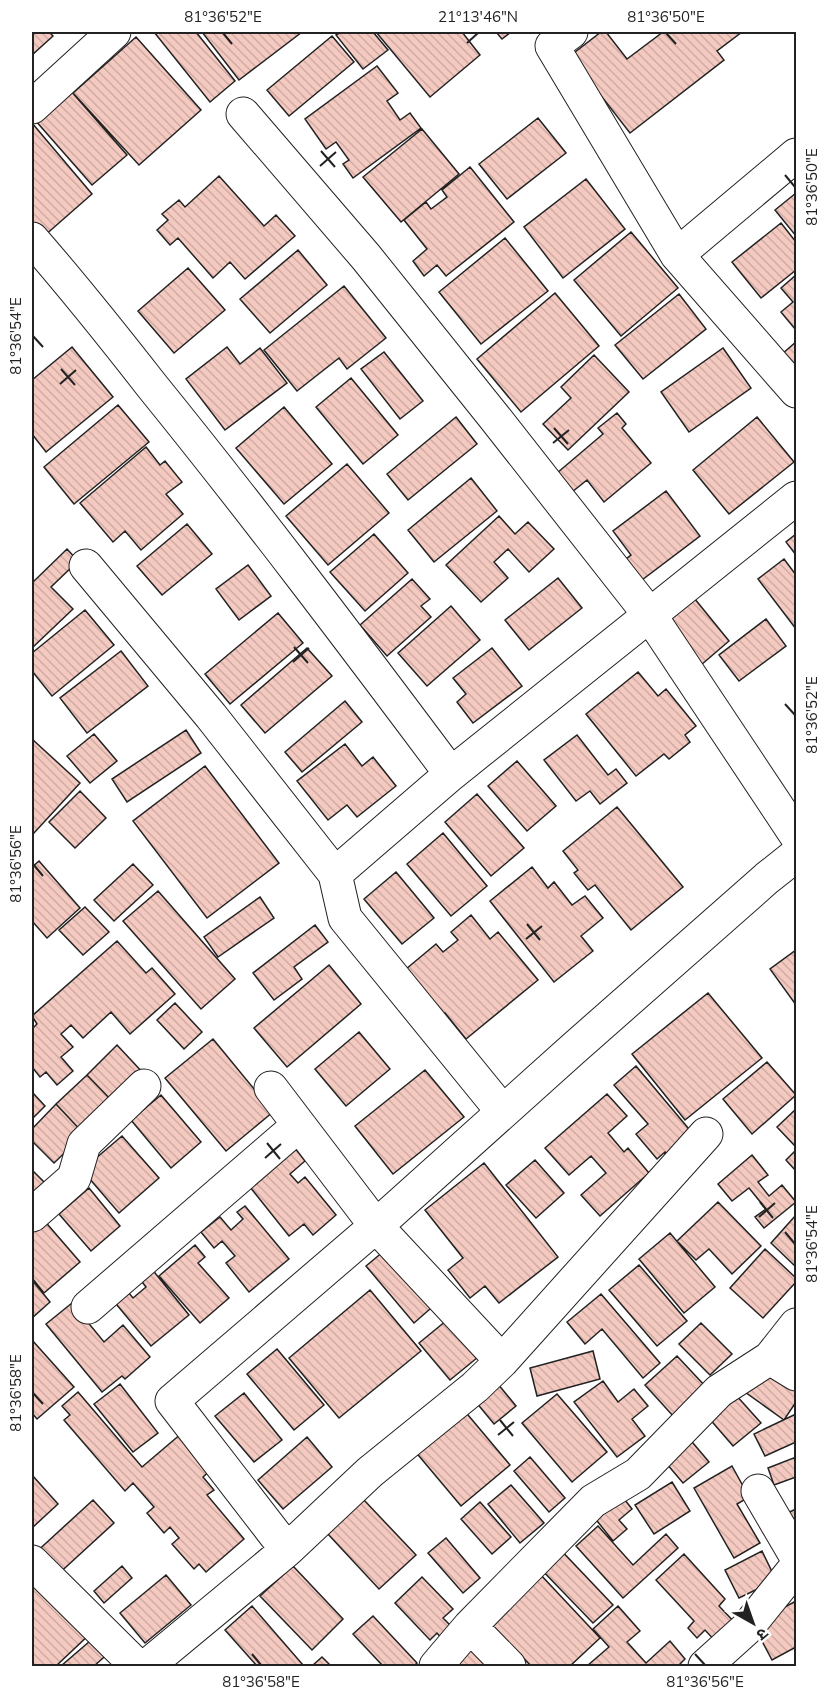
<svg xmlns="http://www.w3.org/2000/svg" width="828" height="1698" font-family="Mulish,'Noto Sans Devanagari',sans-serif">
	<style>
		.building { fill: url(#building-back-hatch); stroke: #222; stroke-width: 1.5 }
		.lines { fill: none; stroke-linecap: round; stroke-linejoin: round }
		.minor-casing { stroke: #222; stroke-width: 35 }
		.minor { stroke: #fff; stroke-width: 33 }
		.ticks { fill: none; stroke: #222; stroke-width: 2 }
		.neatline { fill: none; stroke: #222; stroke-width: 2 }
		.ticks-label { font-size: 15px; text-anchor: middle; fill: #222 }
	</style>
	<defs>
		<pattern id="building-back-hatch" width="6" height="6" patternUnits="userSpaceOnUse" patternTransform="scale(1.5)"><rect width="6" height="6" fill="#f3c9c0"/><path d="M-1 5l2 2M0 0l6 6M5-1l2 2" fill="none" stroke="#d0aca5"/></pattern>
	</defs>
	<rect width="100%" height="100%" fill="#fff"/>
	<path class="building" d="M32 32H49L53 36 32 55Z
		M154 32H196L235 81 210 102Z
		M202 32H302L239 80Z
		M341 32H373L388 50 363 69 336 35Z
		M376 32H462L480 55 430 97Z
		M496 32H511L502 39Z
		M601 32H606L627 59 663 32H742L717 51 724 60 630 133 570 56Z
		M332 36 354 62 289 116 267 90Z
		M136 37 201 110 139 165 73 93Z
		M377 66 398 93 387 101 400 120 410 113 421 128 353 178 343 164 349 160 336 142 326 149 305 119Z
		M70 90 127 155 92 185 35 120Z
		M538 118 566 153 507 199 479 164Z
		M32 123 92 194 43 237 32 223Z
		M422 129 459 174 401 222 363 177Z
		M470 167 514 222 446 276 437 265 424 276 413 261 427 249 404 220 426 202 431 209 447 197 442 190Z
		M219 176 264 226 276 215 295 236 245 279 230 262 213 278 178 238 170 245 157 230 168 220 162 214 179 200 185 207Z
		M586 179 625 229 563 278 524 227Z
		M796 193V236L775 210Z
		M781 223 796 242V270L761 298 732 262Z
		M631 232 678 288 621 336 574 280Z
		M505 238 548 291 481 344 439 292Z
		M298 250 327 285 270 333 240 299Z
		M188 268 225 310 174 353 138 311Z
		M796 275V327L795 329 781 312 793 302 781 288Z
		M344 286 386 338 347 369 339 358 297 391 264 350Z
		M555 293 599 346 521 412 477 359Z
		M679 294 706 329 643 379 615 345Z
		M796 342V371L782 354Z
		M72 347 113 397 46 452 32 434V380Z
		M227 347 240 364 260 348 287 383 225 430 186 379Z
		M723 348 751 388 689 432 661 392Z
		M384 352 423 401 400 419 361 369Z
		M594 355 629 392 568 450 543 424 571 398 561 387Z
		M351 378 398 435 363 464 316 407Z
		M118 405 149 442 74 504 44 467Z
		M284 407 332 464 284 504 236 448Z
		M617 413 626 424 622 428 651 463 604 502 587 480 572 492 557 473 603 434 598 428Z
		M456 417 477 444 408 500 387 474Z
		M757 417 794 462 729 514 693 470Z
		M146 447 160 465 165 461 182 482 166 494 183 514 141 550 125 531 113 542 80 503Z
		M347 464 389 513 328 565 286 516Z
		M471 478 497 511 434 562 408 530Z
		M666 491 700 536 634 586 618 565 631 555 613 531Z
		M499 516 515 534 528 522 554 549 529 572 508 549 494 562 508 578 481 602 446 565Z
		M187 524 212 554 162 595 137 566Z
		M374 534 408 573 365 611 330 572Z
		M796 534V555L786 542Z
		M67 549 78 561 51 587 73 609 32 648V583Z
		M784 559 796 575V629L758 579Z
		M248 565 271 596 239 620 216 589Z
		M558 578 582 608 529 650 505 620Z
		M412 579 430 599 421 606 431 617 387 656 360 625Z
		M690 593 729 641 701 665 661 617Z
		M451 606 480 640 427 686 398 653Z
		M85 610 114 645 52 696 32 671V653Z
		M278 613 303 643 230 704 205 674Z
		M766 619 786 646 739 681 719 655Z
		M307 648 332 676 265 733 241 705Z
		M492 648 522 686 473 723 457 702 466 694 453 678Z
		M121 651 148 686 87 733 60 698Z
		M638 672 658 696 666 689 696 726 685 735 690 742 669 759 664 754 636 776 586 714Z
		M345 701 362 722 302 772 285 752Z
		M186 730 201 753 127 802 112 779Z
		M94 734 117 761 90 783 67 756Z
		M577 735 608 775 616 769 627 783 600 804 590 791 576 801 544 760Z
		M32 739 80 783 34 833 32 831Z
		M345 744 362 766 373 757 396 786 357 817 347 805 328 820 297 781Z
		M517 761 556 806 527 831 488 786Z
		M205 766 279 863 207 918 133 821Z
		M80 791 106 818 75 848 49 822Z
		M477 794 524 848 491 876 445 822Z
		M617 807 683 887 631 930 595 885 588 890 574 873 578 870 563 851Z
		M443 833 487 886 451 916 407 864Z
		M39 861 80 908 47 938 32 921V867Z
		M133 864 153 885 114 921 94 900Z
		M532 867 548 888 554 882 572 905 585 896 603 918 581 936 593 951 554 982 490 901Z
		M396 872 434 918 402 944 364 899Z
		M158 891 235 979 201 1009 123 921Z
		M260 897 274 918 218 957 204 937Z
		M85 907 109 932 83 955 59 930Z
		M471 915 490 939 498 932 538 980 466 1039 445 1013 437 1019 400 974 436 944 443 952 458 940 451 932Z
		M315 925 328 942 294 967 302 979 274 1000 253 973Z
		M117 941 146 973 152 968 175 994 130 1034 111 1012 83 1038 71 1025 61 1034 73 1047 61 1057 73 1071 57 1085 46 1072 40 1077 32 1067V1029L37 1024 32 1016Z
		M796 950V1005L770 969Z
		M329 965 361 1004 287 1067 254 1028Z
		M708 993 762 1058 685 1120 632 1054Z
		M175 1003 202 1032 184 1049 157 1020Z
		M359 1032 390 1069 346 1106 315 1069Z
		M213 1039 273 1112 226 1151 165 1078Z
		M117 1045 145 1075 115 1104 87 1075Z
		M767 1062 796 1095 752 1134 723 1099Z
		M636 1066 704 1147 679 1168 665 1152 657 1159 636 1134 648 1124 614 1085Z
		M425 1070 464 1117 393 1174 355 1126Z
		M87 1075 115 1104 84 1134 56 1104Z
		M33 1093 45 1106 32 1119V1094Z
		M607 1094 627 1116 608 1133 624 1152 628 1148 649 1173 600 1216 581 1195 606 1173 591 1156 569 1175 545 1148Z
		M161 1095 201 1142 171 1168 131 1120Z
		M56 1104 84 1134 54 1163 32 1141V1129Z
		M796 1109V1147L777 1127Z
		M122 1136 159 1178 119 1213 82 1170Z
		M292 1144 305 1161 290 1174 298 1183 305 1177 336 1215 313 1235 304 1224 289 1236 246 1182Z
		M796 1150V1171L786 1160Z
		M752 1155 768 1175 758 1182 769 1196 782 1185 796 1202 764 1228 755 1217 766 1209 749 1188 732 1201 718 1184Z
		M535 1160 564 1193 536 1218 506 1185Z
		M484 1163 558 1257 499 1303 485 1286 470 1298 448 1270 463 1258 425 1210Z
		M32 1170 46 1184 32 1194Z
		M89 1188 120 1226 91 1251 59 1214Z
		M718 1202 761 1246 732 1274 709 1249 696 1260 677 1241Z
		M245 1206 289 1259 249 1292 226 1263 235 1256 222 1241 214 1248 201 1232 220 1217 231 1230 243 1219 237 1212Z
		M796 1215V1267L771 1243Z
		M42 1218 80 1262 44 1293 32 1278V1227Z
		M670 1233 715 1287 684 1313 639 1259Z
		M195 1245 205 1257 198 1263 229 1298 200 1323 159 1276Z
		M390 1246 438 1302 414 1323 366 1266Z
		M765 1249 796 1278V1282L763 1318 730 1288Z
		M639 1265 687 1321 657 1346 609 1290Z
		M151 1268 189 1315 151 1346 112 1299 125 1288 133 1298 146 1287 139 1278Z
		M32 1280 50 1302 32 1318Z
		M370 1290 421 1351 339 1418 289 1358Z
		M601 1294 660 1363 643 1378 602 1329 585 1344 567 1322Z
		M72 1303 104 1342 123 1325 150 1357 125 1379 122 1376 102 1392 46 1324Z
		M452 1316 483 1353 450 1380 419 1343Z
		M701 1323 732 1354 710 1375 679 1344Z
		M32 1340 74 1387 37 1419 32 1413Z
		M277 1349 324 1405 294 1430 247 1374Z
		M593 1351 600 1379 537 1396 530 1368Z
		M677 1356 706 1387 674 1417 645 1385Z
		M764 1366 796 1390V1402L784 1420 745 1392Z
		M493 1378 516 1406 494 1424 471 1396Z
		M603 1381 618 1402 634 1389 648 1406 632 1419 645 1436 617 1457 574 1402Z
		M120 1384 158 1433 133 1452 94 1404Z
		M78 1392 142 1467 182 1433 213 1468 203 1477 214 1490 207 1495 244 1539 206 1572 199 1564 194 1569 172 1544 179 1538 170 1527 164 1533 147 1513 154 1507 133 1483 125 1491 64 1420 70 1415 62 1406Z
		M244 1393 282 1440 254 1462 215 1416Z
		M557 1394 607 1452 572 1482 522 1423Z
		M735 1394 761 1423 733 1446 708 1417Z
		M463 1409 510 1465 461 1506 414 1450Z
		M796 1414V1442L765 1456 754 1434Z
		M687 1436 709 1462 683 1483 661 1457Z
		M307 1437 332 1467 283 1509 258 1480Z
		M530 1457 565 1498 549 1512 514 1471Z
		M796 1457V1477L774 1485 768 1468Z
		M732 1466 749 1497 737 1504 760 1543 734 1558 694 1488Z
		M32 1475 58 1504 32 1528Z
		M672 1482 690 1511 654 1534 635 1505Z
		M511 1485 544 1523 520 1543 488 1504Z
		M617 1490 632 1509 619 1520 627 1529 613 1541 590 1512Z
		M363 1499 416 1555 379 1589 327 1533Z
		M93 1500 114 1523 54 1578 33 1555Z
		M480 1502 511 1537 492 1554 461 1519Z
		M796 1509V1535L781 1516Z
		M598 1526 633 1565 666 1534 678 1548 623 1598 576 1546Z
		M446 1538 480 1578 463 1593 428 1553Z
		M556 1545 613 1605 593 1623 536 1564Z
		M762 1551 776 1580 739 1598 725 1570Z
		M684 1554 725 1599 719 1606 738 1626 718 1644 705 1630 697 1638 688 1628 694 1621 656 1580Z
		M122 1566 132 1578 104 1603 94 1591Z
		M293 1566 343 1619 312 1650 260 1596Z
		M540 1574 600 1638 570 1666H531L489 1622Z
		M166 1575 191 1605 145 1643 120 1613Z
		M422 1577 453 1609 443 1618 454 1629 443 1640 437 1633 430 1640 395 1603Z
		M32 1582 93 1631 56 1666H32Z
		M796 1601V1647L772 1660 753 1624Z
		M252 1606 303 1665 301 1666H257L225 1630Z
		M618 1606 640 1631 627 1642 646 1663 670 1641 685 1659 678 1666H587L609 1647 593 1629Z
		M373 1616 417 1663 414 1666H383L353 1634Z
		M97 1635 111 1651 94 1666H61Z
		M472 1647 496 1666H456Z
		M322 1657 331 1666H312Z"/>
	<g class="lines">
		<g class="minor-casing">
			<path id="minor" d="M571 32 552 46 677 255 796 391
				M32 107 114 32
				M243 114 366 257 495 418 649 614 796 835
				M32 239C73 286 113 336 152 386 255 513 353 643 451 774
				M677 255 796 155
				M86 566 211 716 335 874 345 918 503 1112
				M335 874 451 774 796 498
				M271 1088 376 1226 502 1361
				M32 1215 74 1178 84 1144 144 1086
				M88 1307 299 1125
				M770 1358 796 1374
				M758 1491 796 1556
				M287 1550 172 1401 376 1226 572 1050 767 878 796 855
				M32 1562 137 1666
				M470 1626 509 1666
				M147 1666 287 1550 370 1472 475 1387 502 1361 706 1134
				M436 1666 470 1626 593 1501 638 1474 719 1391 770 1358 796 1325
				M705 1666 746 1629 796 1567"/>
		</g>
		<use href="#minor" class="minor"/>
	</g>
	<path class="ticks" d="M223 33 232 44M666 33 676 44M467 43 478 33M321 151 335 167M320 166 336 152M785 175 795 187M33 336 43 347M61 369 75 385M60 384 76 370M554 428 568 444M553 443 569 430M294 647 308 663M293 662 309 648M785 704 795 715M33 864 43 876M527 924 540 940M526 939 542 926M267 1143 280 1159M265 1158 281 1144M760 1202 773 1218M759 1217 775 1203M785 1232 795 1244M33 1393 43 1404M500 1420 513 1436M498 1435 514 1422M252 1654 261 1665M695 1654 705 1665"/>
	<rect width="828" height="1698" fill="none" stroke="#ffffff" stroke-width="66"/>
	<g transform="translate(753 1623) rotate(140)" stroke="#ffffff" stroke-width="4.5" paint-order="stroke">
	<path d="M0-4.5L10 22L0 15L-10 22Z" fill="#222222"/>
	<text y="-9" font-size="16" font-weight="bold" text-anchor="middle" fill="#222222">उ</text>
	</g>
	<rect x="33" y="33" width="762" height="1632" class="neatline"/>
	<g class="ticks-label">
		<text x="223" y="22">81°36'52"E</text>
		<text x="478" y="22">21°13'46"N</text>
		<text x="666" y="22">81°36'50"E</text>
		<text transform="translate(812 187) rotate(-90)" y="5">81°36'50"E</text>
		<text transform="translate(16 336) rotate(-90)" y="5">81°36'54"E</text>
		<text transform="translate(812 715) rotate(-90)" y="5">81°36'52"E</text>
		<text transform="translate(16 864) rotate(-90)" y="5">81°36'56"E</text>
		<text transform="translate(812 1244) rotate(-90)" y="5">81°36'54"E</text>
		<text transform="translate(16 1393) rotate(-90)" y="5">81°36'58"E</text>
		<text x="261" y="1687">81°36'58"E</text>
		<text x="705" y="1687">81°36'56"E</text>
	</g>
</svg>
